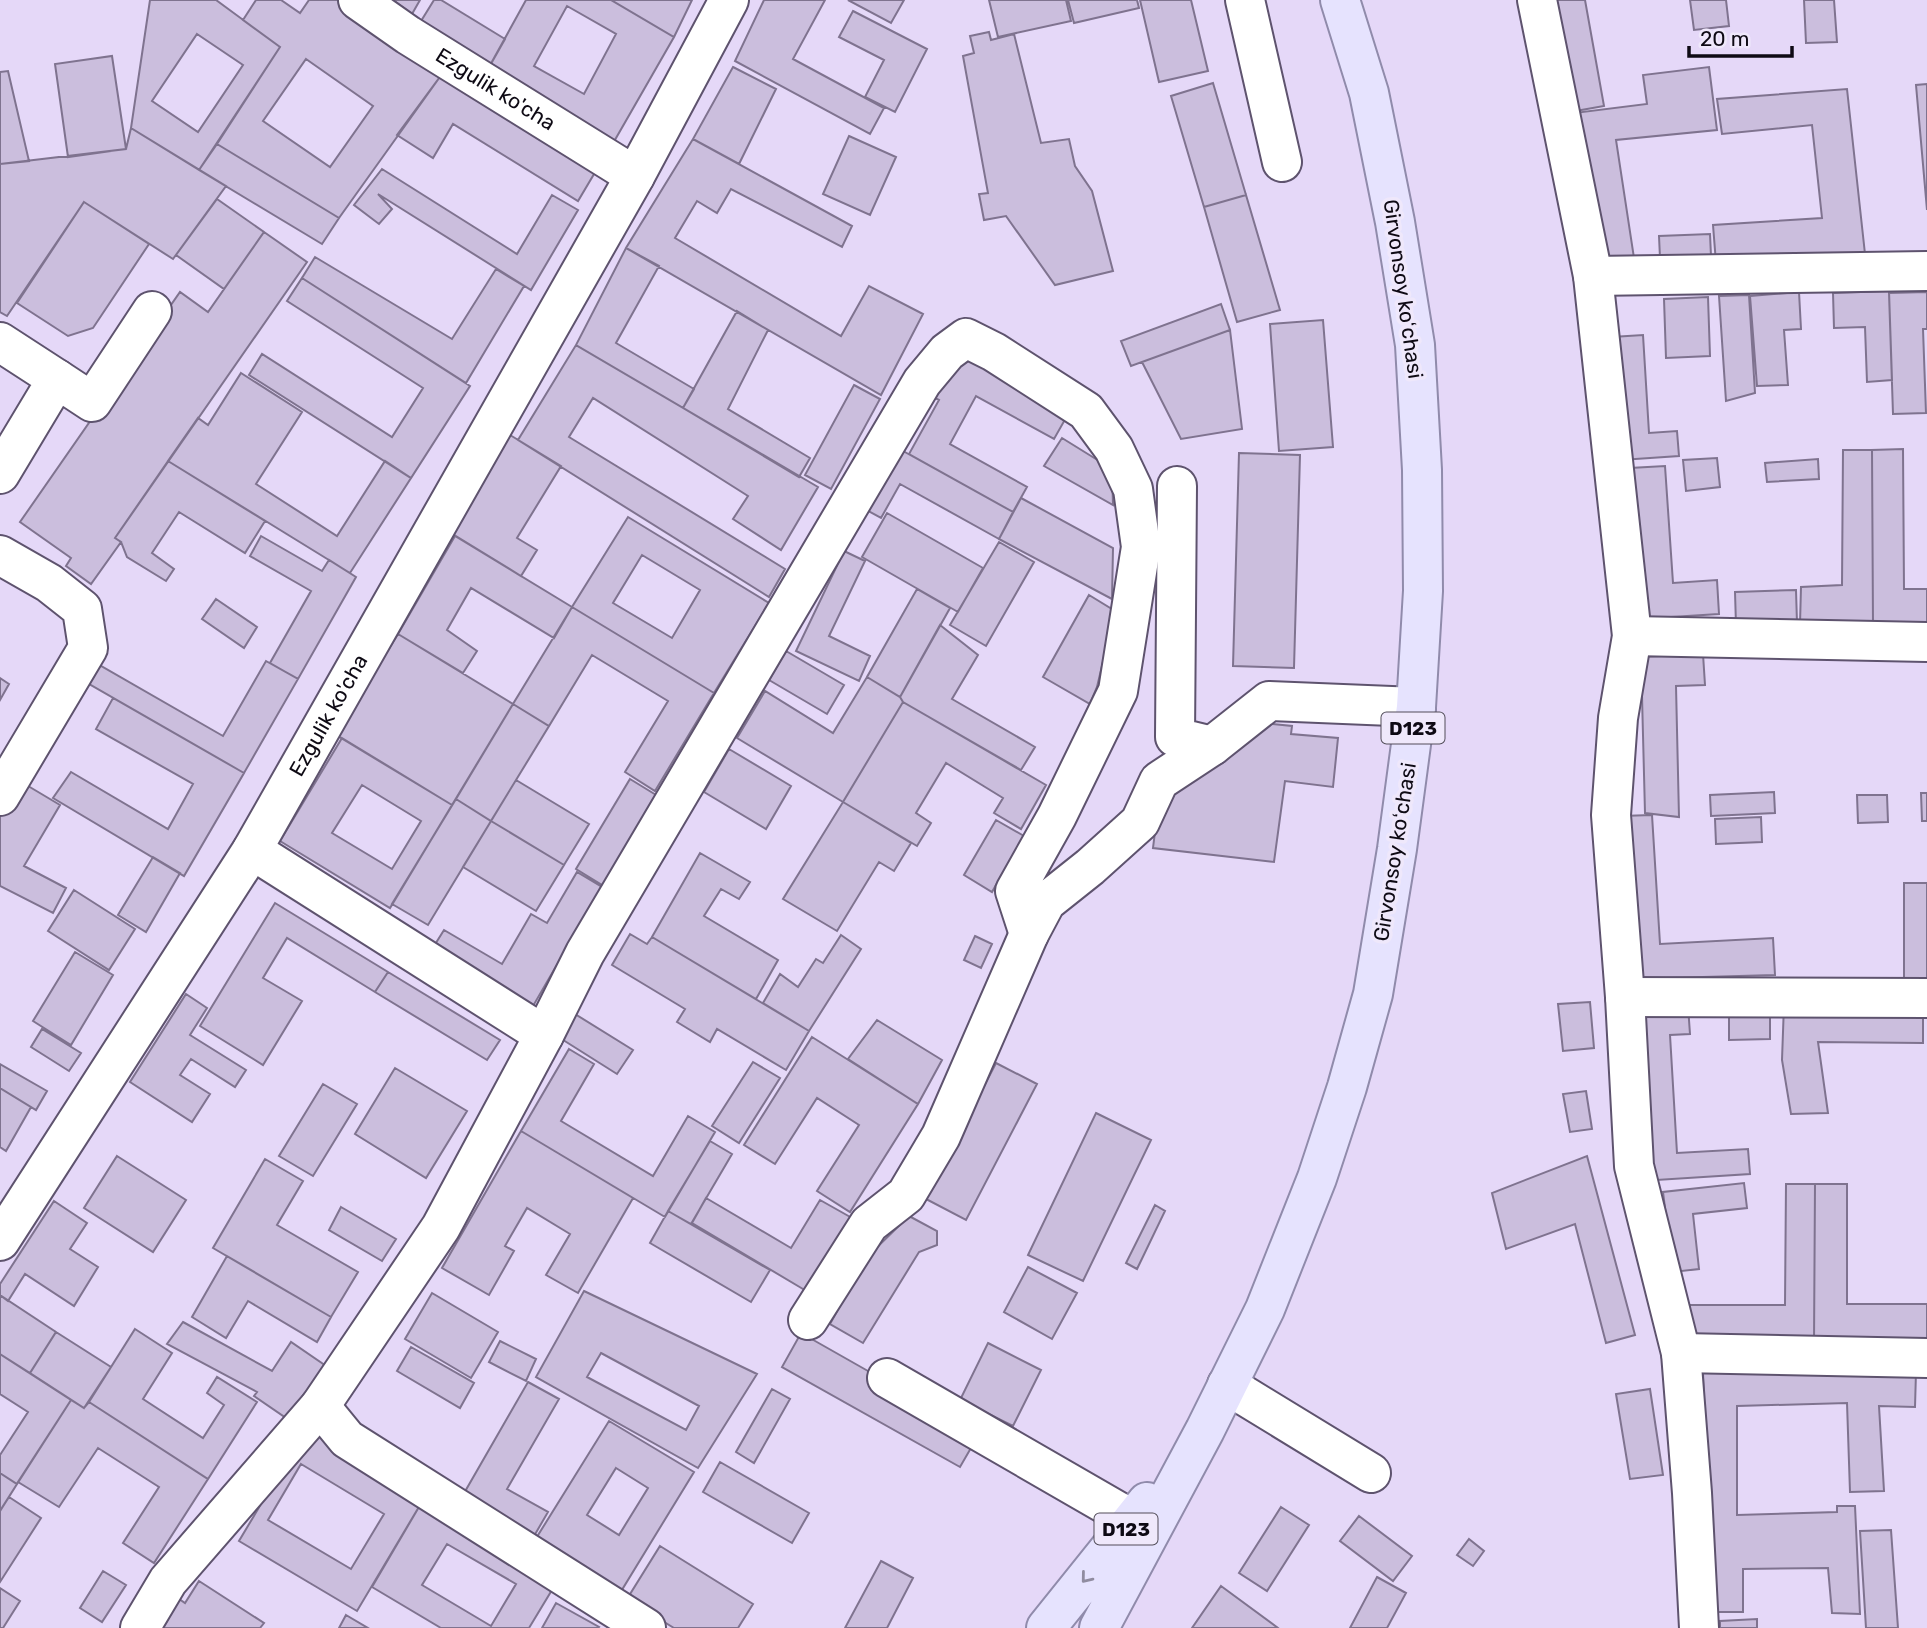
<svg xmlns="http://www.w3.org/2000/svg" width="1927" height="1628" font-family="Rubik,sans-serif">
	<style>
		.building { fill: #cbbedd; stroke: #7f738f; stroke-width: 2; fill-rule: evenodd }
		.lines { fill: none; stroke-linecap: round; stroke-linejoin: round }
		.minor-casing { stroke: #5e536e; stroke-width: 42 }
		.major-casing { stroke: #908bab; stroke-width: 42 }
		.minor { stroke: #fff; stroke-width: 38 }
		.major { stroke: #e6e3fe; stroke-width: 38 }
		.oneway { stroke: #908ca0 }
		.labels { text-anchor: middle; stroke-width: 7; stroke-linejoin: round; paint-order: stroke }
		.shield { fill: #efe8fb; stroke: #524d59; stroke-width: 2 }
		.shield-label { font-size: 19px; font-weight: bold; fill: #0e0a14 }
		.street-label { font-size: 21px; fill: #0e0a14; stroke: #efe8fb }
	</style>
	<rect width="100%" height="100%" fill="#e5d8f8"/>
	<path class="building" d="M150 0H216L280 47 199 170 131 128ZM197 34 243 65 198 132 152 101Z
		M256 0H281L300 13 309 0H342L442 74 339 218 217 144 280 47 243 20ZM306 59 373 106 330 167 263 121Z
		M393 0H420L412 14Z
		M434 0H441L505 39 488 69 418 26Z
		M526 0H611L674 37 612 145 488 69ZM567 6 616 34 584 94 534 66Z
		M611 0H692L674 37Z
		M764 0H825L793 59 884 108 870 134 735 61Z
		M848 0H904L891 23Z
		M989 0H1066L1071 21 998 37Z
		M1068 0H1137L1139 8 1074 23Z
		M1140 0H1191L1208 71 1159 82Z
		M1550 0H1585L1604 106 1570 112Z
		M1690 0H1726L1729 26 1694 30Z
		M1804 0H1834L1837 42 1806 43Z
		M853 11 927 49 895 112 865 97 884 60 839 37Z
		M989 32 991 40 1014 34 1041 143 1069 139 1075 166 1092 191 1113 271 1055 285 1006 216 984 220 979 194 988 193 963 56 974 53 970 36Z
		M112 56 126 149 68 157 55 64Z
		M733 67 776 89 739 164 693 139Z
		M1709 67 1717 130 1616 140 1634 258 1598 263 1574 113 1647 104 1643 75Z
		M8 71 29 161 0 164V72Z
		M442 74 597 169 578 201 453 124 433 158 397 135Z
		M1213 83 1246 195 1204 207 1171 96Z
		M1927 84V210L1916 85Z
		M1847 89 1865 254 1716 263 1713 225 1822 218 1812 125 1722 134 1717 99Z
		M131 128 226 186 173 259 84 202 7 316 0 312V164L126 149Z
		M849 136 896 157 870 215 823 194Z
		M693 139 852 226 842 247 731 189 717 213 697 201 675 238 841 336 869 286 923 314 881 395 626 248Z
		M217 144 339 218 322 244 199 170Z
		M382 169 517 254 552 195 578 210 531 290 378 194 392 209 379 224 354 205Z
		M1246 195 1280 310 1237 322 1204 207Z
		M217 199 264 232 224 289 176 255Z
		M84 202 149 244 93 328 68 336 17 303Z
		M264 232 307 262 115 538 121 542 91 584 66 566 71 558 20 522 180 292 208 312Z
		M1710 234 1711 256 1660 258 1659 236Z
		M626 248 659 266 616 343 694 389 683 408 576 345Z
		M315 257 452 339 496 269 524 286 466 383 302 278Z
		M302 278 470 386 411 478 249 375 262 354 392 437 423 388 287 301Z
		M1889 291 1892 380 1867 382 1865 327 1834 328 1833 293Z
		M1799 292 1801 329 1784 330 1788 385 1757 386 1750 296Z
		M1927 292V329H1923L1926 413 1893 414 1889 293Z
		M1749 295 1755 393 1726 401 1719 296Z
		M1708 297 1710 356 1666 358 1664 299Z
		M1221 304 1230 330 1131 366 1121 341Z
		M737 311 768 330 728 409 810 458 799 477 683 408Z
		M1323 320 1333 447 1279 451 1270 324Z
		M1230 330 1242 429 1181 439 1142 362Z
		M1643 335 1649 433 1677 431 1679 456 1621 460 1612 337Z
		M576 345 818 487 781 550 733 519 748 496 593 398 569 437 785 569 769 597 518 440Z
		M962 349 1071 409 1054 439 976 396 950 444 1027 487 1013 512 909 454 939 400 935 398Z
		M241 373 302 412 256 484 337 536 385 461 411 478 350 573 168 461 198 418 208 425Z
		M854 385 880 399 831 489 805 475Z
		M510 435 561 466 517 538 537 550 521 576 451 533Z
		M1062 438 1112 469 1113 505 1044 466Z
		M894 446 1013 512 999 539 900 484 881 518 861 507Z
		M1903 449 1904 589H1927V625H1873L1872 450Z
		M1843 450H1872L1873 625 1800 624 1801 587 1842 585Z
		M1239 453 1300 455 1294 668 1233 666Z
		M1717 458 1720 487 1686 491 1683 460Z
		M1818 459 1819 479 1767 482 1765 463Z
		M168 461 265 521 245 553 179 512 152 553 174 569 166 581 127 557 121 542 115 538Z
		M1665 466 1673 583 1717 580 1719 614 1639 619 1630 468Z
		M1021 498 1113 548 1112 599 999 539Z
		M887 513 983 568 958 612 862 557Z
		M628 517 769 603 714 693 572 607ZM642 555 700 590 672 638 613 603Z
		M261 536 322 571 329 560 356 577 298 679 270 663 311 591 250 556Z
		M455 536 572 607 554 638 471 588 447 630 477 651 463 673 398 634Z
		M999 542 1034 562 986 646 950 625Z
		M844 551 865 561 829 636 870 656 859 681 796 651Z
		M917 589 950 608 900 697 867 677Z
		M1796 590 1797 623 1736 625 1735 592Z
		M1089 595 1115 611 1097 687 1090 704 1043 677Z
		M216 599 257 627 244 648 202 619Z
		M572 607 714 693 655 791 625 772 668 701 592 655 549 726 513 704Z
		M940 625 978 655 952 699 1035 747 1021 770 903 702 900 697Z
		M398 634 513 704 452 805 336 735Z
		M786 651 844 685 827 714 769 680Z
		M1703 654 1705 685 1676 686 1679 817 1645 813 1641 657Z
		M266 661 298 679 244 773 84 681 94 662 223 736Z
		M867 677 900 697 903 702 843 802 737 738 765 691 833 733Z
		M0 678 9 684 0 700Z
		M113 698 244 773 184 876 53 798 71 772 168 829 193 784 96 729Z
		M903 702 1046 785 1021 829 994 813 1003 798 946 763 916 813 931 823 917 846 843 802Z
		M513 704 549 726 491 821 456 799Z
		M1254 722 1292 726 1291 734 1338 738 1333 787 1285 781 1274 862 1153 848 1159 800Z
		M342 738 452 805 390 908 280 841ZM362 785 421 821 392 869 332 833Z
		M729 749 791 786 766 829 704 792Z
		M630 779 661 798 607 888 576 869Z
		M18 780 60 805 24 866 66 888 53 913 0 886V812Z
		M516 780 589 824 564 865 491 821Z
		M1774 792 1775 813 1711 816 1710 795Z
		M1921 793H1927V821H1922Z
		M1857 795H1887L1888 822 1858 823Z
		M456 799 491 821 428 925 392 904Z
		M843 802 911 843 894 871 879 862 837 931 783 899Z
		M1652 815 1660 944 1773 938 1775 975 1631 979 1621 816Z
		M1761 817 1762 842 1716 844 1715 819Z
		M996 820 1024 836 992 892 964 875Z
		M491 821 564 865 536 911 463 867Z
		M700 853 750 882 739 899 721 889 704 916 778 960 756 999 652 937Z
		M153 857 180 873 146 932 118 915Z
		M577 872 602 887 529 1013 429 954 444 930 502 964 531 914 547 923Z
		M1904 883H1927V978H1904Z
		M74 890 135 929 109 970 48 931Z
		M275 903 388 972 375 992 287 938 263 978 302 1001 263 1065 200 1026Z
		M630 934 647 944 652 937 809 1031 786 1070 717 1029 710 1042 677 1022 685 1009 612 965Z
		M841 935 861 949 809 1031 763 1003 780 974 798 987 816 959 823 963Z
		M975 936 992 944 981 968 964 960Z
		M75 952 113 975 71 1045 33 1021Z
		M388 972 500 1040 487 1060 375 992Z
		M186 994 207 1008 190 1035 246 1070 235 1087 191 1059 180 1075 210 1094 192 1122 130 1082Z
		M1590 1002 1594 1048 1563 1051 1558 1004Z
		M1784 1004 1923 1005V1043L1818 1042 1828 1113 1791 1114 1782 1060Z
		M1688 1006 1690 1034 1670 1035 1677 1153 1748 1149 1750 1174 1641 1181 1630 1009Z
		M1729 1012H1770V1039L1729 1040Z
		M575 1014 633 1050 617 1074 560 1038Z
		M877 1020 942 1060 918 1104 848 1059Z
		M42 1029 81 1053 69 1071 31 1047Z
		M812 1037 918 1104 850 1212 817 1191 859 1125 817 1098 775 1164 744 1145Z
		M569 1049 594 1064 561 1121 653 1176 688 1116 715 1132 665 1217 521 1131Z
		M753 1062 780 1078 739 1143 712 1126Z
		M996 1063 1037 1084 966 1220 926 1199Z
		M0 1064 47 1091 36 1110 0 1088Z
		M395 1068 467 1111 426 1178 355 1134Z
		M323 1084 357 1104 313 1176 279 1156Z
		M0 1088 31 1107 6 1151 0 1147Z
		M1586 1091 1592 1129 1570 1132 1563 1094Z
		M1096 1113 1151 1140 1083 1281 1028 1255Z
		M521 1131 633 1198 578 1293 546 1275 570 1234 527 1208 505 1246 514 1251 489 1295 442 1268Z
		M710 1141 732 1154 691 1224 668 1211Z
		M117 1156 186 1200 153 1252 84 1208Z
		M1587 1156 1635 1335 1606 1343 1575 1224 1506 1249 1492 1193Z
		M265 1159 303 1181 277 1225 358 1272 331 1317 213 1248Z
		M1744 1183 1747 1208 1693 1214 1699 1269 1673 1272 1663 1192Z
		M1786 1184H1815L1814 1342H1680L1676 1305H1785Z
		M1815 1184H1847V1304H1927V1343L1814 1342Z
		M706 1198 791 1248 820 1200 852 1218 808 1292 692 1223Z
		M54 1201 87 1223 70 1249 98 1267 74 1306 25 1274 8 1301 0 1295V1284Z
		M1155 1205 1165 1211 1137 1269 1126 1263Z
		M341 1207 396 1239 382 1261 329 1230Z
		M668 1211 770 1270 751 1302 650 1243Z
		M909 1216 937 1231V1245L919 1252 863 1343 830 1324 867 1257Z
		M227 1256 331 1317 317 1342 248 1301 226 1338 192 1317Z
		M1028 1267 1077 1293 1052 1339 1004 1312Z
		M584 1291 757 1374 698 1468 536 1377ZM601 1353 699 1406 686 1430 587 1377Z
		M432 1293 498 1332 471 1378 405 1339Z
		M0 1295 56 1332 30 1373 0 1354Z
		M183 1322 272 1371 291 1342 329 1368 292 1422 254 1396 257 1392 167 1344Z
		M135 1329 172 1353 143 1399 203 1438 224 1405 207 1393 217 1377 257 1402 208 1479 89 1402Z
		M56 1332 111 1367 84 1408 30 1373Z
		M801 1333 979 1434 960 1467 782 1367Z
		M500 1341 536 1359 526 1381 489 1362Z
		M988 1343 1041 1370 1013 1426 960 1400Z
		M411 1347 474 1383 460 1408 397 1371Z
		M0 1354 71 1400 17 1484 0 1473V1455L28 1412 0 1394Z
		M1916 1372 1915 1407 1879 1406 1884 1491 1850 1492 1847 1403 1737 1406V1515L1837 1512V1506H1855L1860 1614 1832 1613 1828 1568 1743 1569V1612H1708V1516L1703 1373Z
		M528 1382 559 1399 507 1489 548 1512 530 1543 459 1502Z
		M772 1389 790 1399 754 1463 736 1452Z
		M1650 1389 1663 1475 1630 1479 1616 1394Z
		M71 1400 84 1408 89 1402 208 1479 154 1563 123 1543 159 1487 98 1448 59 1507 18 1482Z
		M609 1421 694 1472 620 1593 535 1540ZM616 1468 648 1488 619 1535 587 1515Z
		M308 1425 426 1495 357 1611 239 1541ZM301 1464 384 1514 351 1569 268 1520Z
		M720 1462 809 1513 792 1543 703 1492Z
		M0 1473 17 1484 0 1511Z
		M426 1495 561 1575 529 1628H441L372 1587ZM447 1544 516 1584 491 1626 422 1585Z
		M9 1497 41 1518 0 1582V1511Z
		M1281 1507 1309 1525 1267 1591 1239 1573Z
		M1359 1516 1412 1556 1393 1581 1340 1541Z
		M1891 1530 1898 1628H1866L1860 1531Z
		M1469 1539 1484 1551 1473 1566 1457 1555Z
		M660 1546 753 1604 738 1628H674L627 1599Z
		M881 1561 913 1578 887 1628H845Z
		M103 1571 126 1585 102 1622 80 1608Z
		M1377 1577 1406 1593 1387 1628H1350Z
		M199 1581 264 1623 260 1628H163L179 1599 185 1603Z
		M1221 1586 1278 1628H1192Z
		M0 1588 20 1601 3 1628H0Z
		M556 1603 599 1627 598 1628H542Z
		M346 1615 368 1628H339Z
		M1757 1619V1628H1720V1621Z"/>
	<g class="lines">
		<g class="minor-casing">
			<g id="minor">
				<path id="s1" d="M358 0 408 35 635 176"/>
				<path d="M1245 0 1282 162"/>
				<path d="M1537 0 1593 276 1632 636 1618 718 1611 815 1625 997 1634 1166 1681 1353 1692 1493 1699 1628"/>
				<path d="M1593 276 1927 271"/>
				<path d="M0 342 57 379 0 474"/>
				<path d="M57 379 92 402 152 311"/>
				<path d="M1177 486 1175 737 1212 746"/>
				<path d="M0 555 49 583 82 609 88 648 0 796"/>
				<path d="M1632 636 1927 642"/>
				<path d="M252 850 544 1035"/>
				<path d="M1625 997 1927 998"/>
				<path id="s2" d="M0 1241 252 850 635 176 729 0"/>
				<path d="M808 1320 869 1224 906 1195 941 1136 1029 934"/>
				<path d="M1681 1353 1927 1358"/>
				<path d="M887 1378 1133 1520"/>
				<path d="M1227 1385 1371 1473"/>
				<path d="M320 1406 347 1439 646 1628"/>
				<path d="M140 1628 168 1581 320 1406 441 1227 544 1035 585 953 922 382 947 352 966 338 994 352 1086 411 1114 449 1133 489 1141 547 1118 691 1057 816 1015 891 1029 934 1046 902 1090 867 1140 822 1159 781 1212 746 1269 701 1416 707"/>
			</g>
		</g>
		<g class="major-casing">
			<path id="major" d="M1046 1628 1147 1502
				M1099 1628 1205 1430 1265 1309 1317 1178 1347 1087 1373 994 1397 849 1416 707 1423 591 1422 470 1415 345 1395 222 1369 93 1340 0"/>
		</g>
		<use href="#minor" class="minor"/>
		<use href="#major" class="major"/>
	</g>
	<defs><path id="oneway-chevron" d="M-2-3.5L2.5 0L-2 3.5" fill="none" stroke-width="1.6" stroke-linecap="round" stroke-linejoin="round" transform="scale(1.75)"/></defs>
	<use class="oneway" href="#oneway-chevron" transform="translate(1086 1578) rotate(129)"/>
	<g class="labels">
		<g class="shield">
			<rect x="1381.5" y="712.5" width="63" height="31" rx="5"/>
			<rect x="1094.5" y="1513.5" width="63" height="31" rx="5"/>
		</g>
		<g class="shield-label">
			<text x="1413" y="735">D123</text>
			<text x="1126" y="1536">D123</text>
		</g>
		<g class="street-label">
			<text dy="7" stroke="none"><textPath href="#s1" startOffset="164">Ezgulik ko'cha</textPath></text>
			<text transform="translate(1403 289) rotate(82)" y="7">Girvonsoy koʻchasi</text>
			<text dy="7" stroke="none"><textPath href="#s2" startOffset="620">Ezgulik ko'cha</textPath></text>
			<text transform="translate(1395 852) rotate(-81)" y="7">Girvonsoy koʻchasi</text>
		</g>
	</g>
	<path d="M1689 46v10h103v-10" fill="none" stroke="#0e0a14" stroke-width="3.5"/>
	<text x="1700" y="46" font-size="21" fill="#0e0a14" stroke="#efe8fb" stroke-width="5" paint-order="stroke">20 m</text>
</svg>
